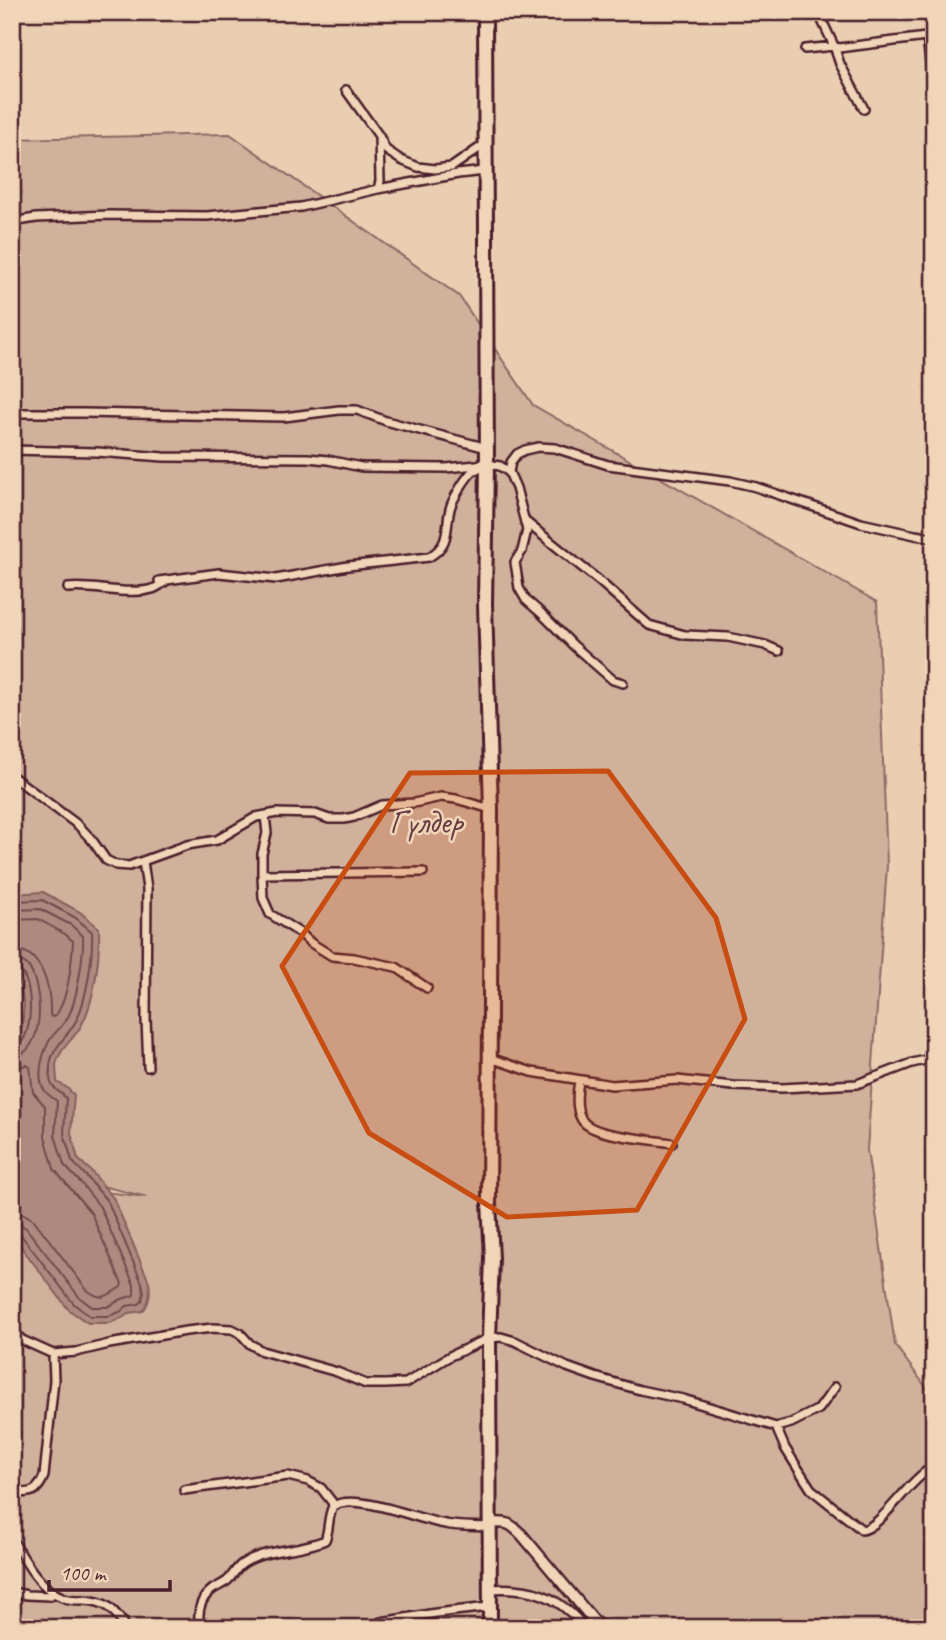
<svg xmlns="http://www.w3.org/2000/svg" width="946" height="1640" font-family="Caveat,sans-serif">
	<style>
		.green { fill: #d0b19c; stroke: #8d6864; stroke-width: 2 }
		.water { fill: #ad8a7f; stroke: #855f5d; stroke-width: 2 }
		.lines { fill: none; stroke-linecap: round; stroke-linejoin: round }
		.shore { stroke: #724a4d; stroke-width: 2 }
		.minor-casing { stroke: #4a1f2b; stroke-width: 12 }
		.tertiary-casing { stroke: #4a1f2b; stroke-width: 14 }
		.primary-casing { stroke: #4a1f2b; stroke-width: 18 }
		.minor { stroke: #f1d5b8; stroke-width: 7 }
		.tertiary { stroke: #f1d5b8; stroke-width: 9 }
		.primary { stroke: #f1d5b8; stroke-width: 12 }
		.marked { fill: #c84d12; fill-opacity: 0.2; stroke: #c84d12; stroke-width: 5; stroke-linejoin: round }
		.labels { text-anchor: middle; stroke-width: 5; stroke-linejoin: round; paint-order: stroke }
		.park-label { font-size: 33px; fill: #653c42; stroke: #f1d5b8 }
	</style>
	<rect width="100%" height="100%" fill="#eaceb2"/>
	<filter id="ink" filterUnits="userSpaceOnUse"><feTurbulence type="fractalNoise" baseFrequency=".0143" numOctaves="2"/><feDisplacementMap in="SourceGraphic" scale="14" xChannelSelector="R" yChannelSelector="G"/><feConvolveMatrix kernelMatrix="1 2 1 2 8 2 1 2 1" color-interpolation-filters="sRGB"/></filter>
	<g filter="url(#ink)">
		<path class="green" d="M230 134 459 296 533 405 877 602 887 866 867 1150 895 1345 934 1398V1628H12V1181L147 1197 12 1164V139Z"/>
		<path class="water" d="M43 892 80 912 99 928C100 956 95 1000 82 1024 75 1039 59 1048 56 1065 56 1070 57 1077 57 1082L66 1087 74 1095 71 1133 78 1159 92 1172 114 1199 149 1282C151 1293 150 1302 143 1311L129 1313 124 1317 110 1323H88L69 1310 12 1235V1048L22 1027 24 1005 19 983 12 969V894Z"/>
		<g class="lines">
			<path class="shore" d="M12 901 42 900 76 918 92 932C93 956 87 998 77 1019 68 1038 48 1049 50 1072 50 1073 50 1082 51 1083 53 1089 62 1093 66 1098L64 1133 72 1161 87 1177 108 1202 142 1283 144 1293 142 1301 139 1304 127 1306 120 1312 108 1316H90L74 1304 21 1235 17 1232H12
				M12 910 40 909 71 925 83 936C84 955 77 1000 68 1017 64 1025 56 1031 51 1038 43 1051 35 1077 45 1091 48 1095 53 1098 57 1101L55 1135 64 1165 81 1183 100 1207 134 1285V1295L122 1299 107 1307H92L80 1298 26 1228 20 1224 12 1223
				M12 920 38 919 65 934 73 941C72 961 68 1001 55 1016L52 1017 50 1015C51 989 43 950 12 949
				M12 959C18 960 23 961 27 965 44 985 46 1055 12 1057
				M12 968C14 968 16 968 18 969 34 977 36 1045 12 1048
				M12 1068 27 1065 30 1067 33 1092 45 1106V1136L54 1169 91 1213 122 1284 121 1287C106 1296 103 1302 87 1290L34 1220 24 1214 12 1212"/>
			<g class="minor-casing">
				<path id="minor" d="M818 12 834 46 839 48 934 36
					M927 37 934 97
					M805 49 834 46 840 64 864 109
					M346 90 379 136 386 150 401 160 418 167 435 169 452 167 485 144
					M378 189 458 174 485 171
					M12 222 36 218 109 215 207 216 301 207 378 189 380 181 379 136
					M12 413H83L284 417 339 410H357L386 421 487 448
					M12 450 97 452 164 457 308 458 328 460 361 467 446 468 487 464 500 466 509 472
					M526 522 598 580 649 625 685 635 728 637 765 645 779 651
					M159 581 219 573 276 579 348 566 429 557C451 544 445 530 450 509 452 500 466 477 473 471 476 469 480 468 483 466
					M68 588C94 585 128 596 152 589 157 588 161 584 166 581
					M623 683 613 680 574 646 541 613 526 600 519 588 515 562 522 551 527 530 516 488 509 472 511 462 517 454 525 450 538 447 555 448 608 465 730 481 756 487 861 523 915 535 934 538
					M12 776 78 825 92 840 106 860 116 865 129 866 187 845 217 840 256 817 277 813 315 814 329 819H344L354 817 382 805 414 803 441 797 456 799 491 809
					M265 816 267 833 262 854V874L263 898 270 914 300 933 311 943 332 956 354 958 396 967 427 988
					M143 861 147 889 146 1019 148 1067
					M262 874 423 872
					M490 1058 532 1072 612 1085 677 1080 733 1086 782 1088 857 1084 912 1063 934 1058
					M579 1081C577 1092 575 1109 582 1120 592 1137 653 1139 672 1143
					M12 1329 22 1340 53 1354 76 1352 109 1344 186 1331 213 1328 232 1329 240 1333 250 1344 262 1351 337 1372 366 1384H385L406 1383 450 1356 489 1338 501 1337 515 1341 567 1367 595 1377 640 1390 683 1399 776 1427 791 1423 819 1409 835 1387
					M776 1427 785 1448 811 1489 862 1530C881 1528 911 1476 934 1467
					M184 1490 288 1476 308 1481 321 1488 332 1502 333 1506C356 1492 419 1520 445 1524 459 1527 475 1526 489 1527
					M12 1493C30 1493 37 1494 44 1476L54 1380 53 1354
					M12 1539C24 1559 39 1588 62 1597 68 1600 76 1600 83 1600 108 1601 113 1609 127 1628
					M489 1589C531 1586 558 1595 585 1628
					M12 1592 27 1595 50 1596 52 1592
					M199 1628C198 1612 199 1599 213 1589 218 1586 223 1584 227 1581 233 1576 235 1569 242 1564 265 1548 299 1552 325 1540 330 1528 327 1519 333 1506
					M368 1628 381 1622 436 1613 489 1607"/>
			</g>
			<g class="tertiary-casing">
				<path id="tertiary" d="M489 1523C507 1522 509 1522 522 1535L600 1628"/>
			</g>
			<g class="primary-casing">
				<path id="primary" d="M485 12 487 464 485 604 491 809 489 1202 492 1258 489 1338 490 1628"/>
			</g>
			<use href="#minor" class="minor"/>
			<use href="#tertiary" class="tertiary"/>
			<use href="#primary" class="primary"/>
		</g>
	</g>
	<path class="marked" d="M608 771 716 918 745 1019 637 1210 507 1217 369 1133 282 966 410 773Z"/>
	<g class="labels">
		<g class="park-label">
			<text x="426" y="833">Гүлдер</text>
		</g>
	</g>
	<rect width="946" height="1640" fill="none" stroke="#f1d5b8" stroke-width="42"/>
	<rect x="21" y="21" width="904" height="1598" fill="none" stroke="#4a1f2b" stroke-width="2.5" filter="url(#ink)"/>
	<path d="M49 1580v10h121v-10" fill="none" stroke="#4a1f2b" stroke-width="3.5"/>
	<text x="60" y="1580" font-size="21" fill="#4a1f2b" stroke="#f1d5b8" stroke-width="5" paint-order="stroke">100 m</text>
</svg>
